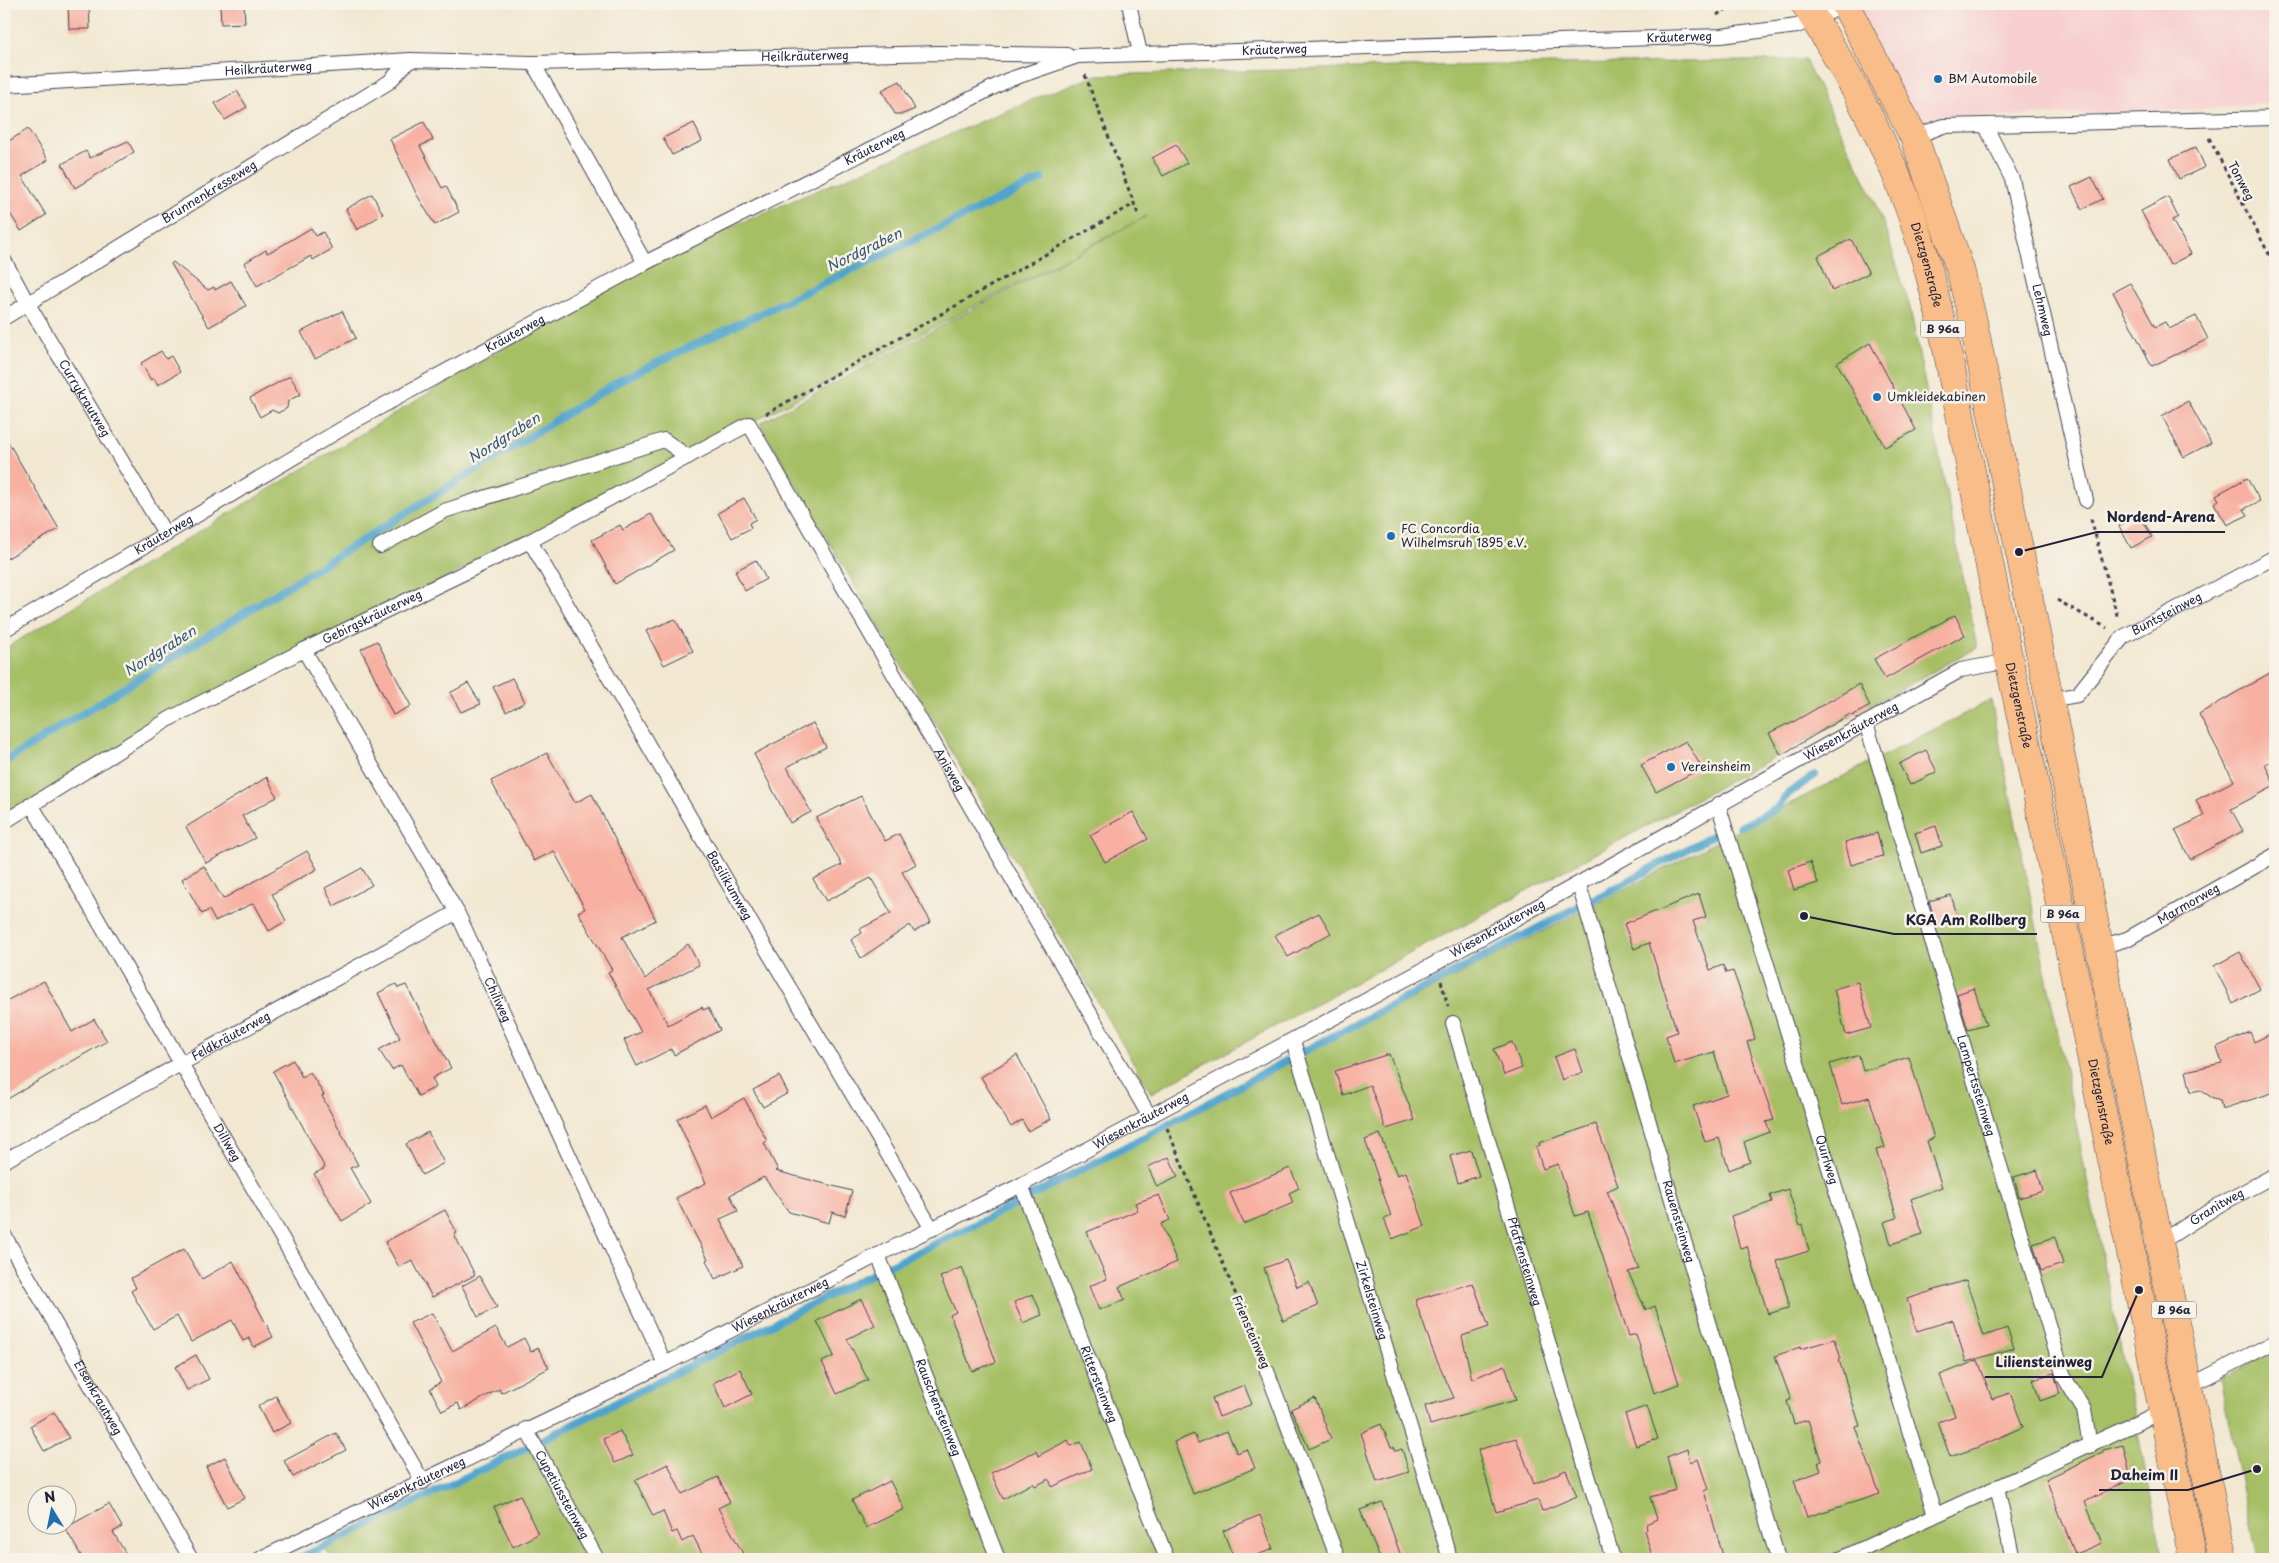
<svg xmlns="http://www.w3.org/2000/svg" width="2279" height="1563" font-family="'Playpen Sans',sans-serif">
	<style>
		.built { fill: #f7cfd0 }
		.green { fill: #a6bf65; stroke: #647050 }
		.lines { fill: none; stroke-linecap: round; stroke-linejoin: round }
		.stream { stroke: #4fa4cb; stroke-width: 8 }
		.building { fill: #f7b0a1 }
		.service-casing { stroke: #414052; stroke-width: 16 }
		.primary-casing { stroke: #414052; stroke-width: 29 }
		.path { stroke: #414052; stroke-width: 3; stroke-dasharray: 4 4; stroke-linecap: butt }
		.service { stroke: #fff; stroke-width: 14 }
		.primary { stroke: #f8bd88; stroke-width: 28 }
		.poi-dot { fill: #1f6fb2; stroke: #f7f3e8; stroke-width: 2 }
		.labels { text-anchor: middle; stroke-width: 5; stroke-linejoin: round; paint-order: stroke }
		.shield { fill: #f7f3e8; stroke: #62616f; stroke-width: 1 }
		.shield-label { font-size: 11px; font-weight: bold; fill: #22223b }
		.street-label { font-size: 12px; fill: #22223b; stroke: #f7f3e8 }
		.poi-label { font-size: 12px; fill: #22223b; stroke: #f7f3e8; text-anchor: start }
		.water-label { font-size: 14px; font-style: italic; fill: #345675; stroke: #f7f3e8 }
		.leader { fill: none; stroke: #22223b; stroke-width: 2 }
		.callout-dot { fill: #22223b; stroke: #f7f3e8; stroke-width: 2 }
		.callout-label { font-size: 14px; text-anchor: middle; font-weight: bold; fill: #22223b; stroke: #f7f3e8; stroke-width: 5; stroke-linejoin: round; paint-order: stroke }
	</style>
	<rect width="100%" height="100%" fill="#f7f3e8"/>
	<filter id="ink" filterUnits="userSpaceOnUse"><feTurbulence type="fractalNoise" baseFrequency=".02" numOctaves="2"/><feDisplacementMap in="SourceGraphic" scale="10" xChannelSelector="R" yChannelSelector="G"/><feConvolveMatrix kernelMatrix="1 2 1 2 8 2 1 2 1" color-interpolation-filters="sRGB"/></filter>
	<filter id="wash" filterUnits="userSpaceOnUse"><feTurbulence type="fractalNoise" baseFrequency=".0096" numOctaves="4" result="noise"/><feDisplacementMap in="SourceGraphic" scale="20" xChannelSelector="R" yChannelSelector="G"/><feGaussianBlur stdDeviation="1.12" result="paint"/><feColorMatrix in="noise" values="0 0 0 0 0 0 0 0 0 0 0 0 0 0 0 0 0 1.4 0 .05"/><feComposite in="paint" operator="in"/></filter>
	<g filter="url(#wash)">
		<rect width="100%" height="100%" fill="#f2e8d2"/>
		<path class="built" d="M1856 4H2271L2275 68V102L2194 110 1934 118 1918 124Z"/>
		<path class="green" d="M1805 60 1873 197 1887 234 1910 308 1977 648 1151 1093 760 423 1147 216 749 424 171 718 4 822V649L645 263 1041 96 1097 75 1435 66Z
			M1991 700 2163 1559H332L324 1546 980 1222Z
			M2275 1350V1559H2257L2220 1379Z"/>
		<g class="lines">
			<path class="stream" d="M4 762 621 380 1042 179
				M1740 827 1776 809 1789 793 1815 775
				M1591 901 1721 831
				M1301 1053 1580 906
				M1169 1124 1290 1059
				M542 1440 860 1280 980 1222 1164 1127
				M298 1559 528 1447"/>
		</g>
		<g id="blocks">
			<path class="building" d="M68 4H89L90 29H69Z
				M220 4H244L245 23 221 24Z
				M900 81 915 109 903 114H895L882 90Z
				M237 91 247 107 225 120 215 103Z
				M424 122 433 140 420 146 442 188 446 186 459 212 435 225 417 195 390 139Z
				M694 123 702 141 672 155 663 138Z
				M28 129 48 160 22 176 46 215 21 231 4 204V144Z
				M128 141 134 152 75 188 62 164 86 151 90 158Z
				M1176 145 1187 163 1163 176 1152 158Z
				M2196 147 2205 167 2179 179 2170 159Z
				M2092 177 2103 199 2082 209 2071 187Z
				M372 194 383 214 357 230 346 209Z
				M2168 197 2178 217 2172 220 2191 254 2170 265 2141 211Z
				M311 228 316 236 323 232 332 249 313 260 311 256 257 286 244 263 266 250 267 253 276 249Z
				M1851 239 1869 273 1832 291 1818 256Z
				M173 262 208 290 214 287 215 290 231 281 246 306 209 327 171 264Z
				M2130 283 2155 327 2165 322 2169 329 2196 316 2208 339 2152 366 2113 292Z
				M342 311 356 338 315 359 301 332Z
				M1870 343 1916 430 1885 447 1837 363Z
				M161 351 166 359 171 356 180 372 158 385 154 378 151 380 141 363Z
				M290 376 301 394 288 401 287 408 278 413 272 410 260 417 250 398Z
				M2188 401 2211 443 2184 457 2162 416Z
				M4 435 59 529 4 560Z
				M2247 478 2260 501 2244 509 2248 515 2227 525 2214 503 2219 500 2216 495Z
				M744 498 756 519 749 523 751 528 732 538 718 513Z
				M651 514 674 550 615 584 592 540 620 525 623 530Z
				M2140 515 2152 537 2131 548 2119 526Z
				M756 560 766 579 745 591 735 571Z
				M1955 615 1965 635 1885 679 1874 659Z
				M675 619 693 651 664 665 646 631Z
				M377 641 411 706 393 715 361 649Z
				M2275 670V759L2265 764 2275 786 2231 809 2243 831 2190 859 2175 830 2204 816 2196 800 2234 781 2199 714Z
				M512 678 525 702 506 712 493 687Z
				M468 683 481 704 461 712 450 693Z
				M1859 684 1870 706 1852 716 1850 714 1781 755 1769 733 1787 724 1788 725Z
				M813 723 826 747 787 767 811 812 790 823 754 754Z
				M1686 741 1702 768 1656 792 1641 765Z
				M1926 750 1937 772 1910 785 1899 764Z
				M547 753 575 803 592 794 656 920 622 937 645 979 688 944 699 965 649 990 668 1025 702 1007 703 1010 708 1008 720 1030 674 1055 671 1049 637 1066 624 1040 641 1032 608 972 612 970 578 912 585 909 554 851 534 861 491 781Z
				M267 777 277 797 242 816 255 838 206 863 186 827Z
				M861 796 885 841 899 834 916 864 902 872 931 922 914 932 910 925 861 958 851 940 862 933 860 929 891 913 871 878 826 901 813 879 842 865 816 818Z
				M1133 812 1148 839 1105 862 1090 835Z
				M1936 826 1942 846 1921 853 1915 833Z
				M1877 833 1883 856 1851 865 1845 842Z
				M307 851 317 869 272 894 286 921 269 931 254 903 215 921 209 910 202 914 182 879 204 866 223 899Z
				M1810 862 1818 883 1794 890 1788 870Z
				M362 868 372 885 334 906 325 888Z
				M1699 894 1706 917 1693 921 1710 970 1723 965 1726 973 1733 971 1752 1024H1751L1755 1039 1747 1042 1774 1120 1766 1122 1770 1132 1744 1142 1750 1162 1729 1170 1719 1138 1705 1142 1693 1106 1727 1094 1714 1052 1674 1064 1666 1036 1677 1032 1649 943 1634 949 1624 924Z
				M1951 895 1958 918 1936 924 1929 901Z
				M1319 913 1331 933 1288 957 1275 935Z
				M2240 952 2260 989 2233 1004 2214 966Z
				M44 981 72 1032 94 1019 107 1041 4 1101V1002Z
				M1858 982 1871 1028 1846 1035 1834 989Z
				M396 984 398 988 406 985 451 1068 432 1078 436 1087 418 1096 401 1065 392 1070 379 1050 400 1038 378 993Z
				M1974 988 1986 1025 1968 1030 1957 994Z
				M2250 1032 2254 1042 2275 1032V1092L2222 1109 2220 1100 2211 1097 2200 1090 2191 1092 2186 1071 2222 1063 2217 1047Z
				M1512 1042 1522 1068 1504 1075 1494 1049Z
				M1575 1049 1583 1072 1562 1080 1554 1057Z
				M1389 1054 1415 1120 1386 1129 1370 1085 1343 1095 1335 1071Z
				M1017 1055 1051 1119 1028 1131 1022 1120 1011 1127 981 1077Z
				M1859 1055 1863 1071 1909 1057 1934 1138 1927 1141 1942 1187 1911 1199 1923 1234 1891 1244 1884 1222 1897 1218 1876 1150 1885 1148 1869 1097 1842 1105 1830 1064Z
				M293 1060 302 1077 310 1072 324 1095 322 1096 358 1165 350 1168 371 1204 342 1221 314 1174 325 1168 273 1071Z
				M779 1076 788 1093 763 1107 753 1090Z
				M744 1098 767 1141 764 1143 778 1170 776 1171 852 1191 845 1216 832 1212 829 1223 789 1212 764 1177 730 1195 738 1211 720 1219 743 1266 715 1279 706 1260 708 1259 676 1198 706 1183 677 1119 705 1105 711 1117Z
				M1596 1124 1618 1186 1607 1191 1639 1269 1628 1272 1646 1310 1655 1306 1679 1384 1654 1393 1636 1334 1629 1336 1588 1212 1575 1216 1558 1164 1543 1169 1536 1147 1540 1145 1539 1143Z
				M428 1132 444 1163 422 1175 406 1144Z
				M1380 1134 1397 1175 1406 1172 1425 1226 1392 1239 1384 1219 1391 1216 1365 1140Z
				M1471 1150 1479 1176 1458 1183 1450 1156Z
				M1169 1157 1178 1177 1157 1187 1148 1167Z
				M1290 1168 1299 1188 1289 1193 1293 1203 1244 1224 1230 1193Z
				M2037 1170 2043 1191 2019 1198 2014 1177Z
				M1788 1189 1800 1226 1802 1225 1809 1251 1777 1261 1788 1300V1308L1768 1314 1747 1246 1740 1248 1731 1216 1772 1202 1770 1195Z
				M1159 1195 1170 1220 1161 1224 1177 1262 1119 1287 1125 1300 1099 1310 1089 1286 1107 1279 1087 1232 1138 1210 1135 1203Z
				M445 1210 457 1233 454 1234 475 1275 432 1297 412 1260 399 1267 385 1242Z
				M2055 1237 2063 1264 2041 1271 2033 1244Z
				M184 1249 202 1279 233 1261 273 1337 254 1347 249 1338 243 1341 232 1320 191 1342 177 1316 153 1329 131 1291 136 1288 131 1278Z
				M1286 1260 1297 1287 1309 1282 1318 1306 1283 1321 1264 1268Z
				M962 1267 996 1362 972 1371 950 1315 956 1312 940 1277Z
				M480 1276 497 1307 478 1317 462 1286Z
				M1966 1280 1984 1336 2007 1328 2014 1348 1966 1362 1953 1320 1917 1331 1907 1299Z
				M1473 1283 1489 1327 1462 1336 1472 1379 1505 1365 1516 1400 1430 1425 1425 1406 1454 1398 1433 1351 1415 1300Z
				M1033 1294 1042 1315 1023 1323 1014 1302Z
				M861 1299 875 1325 847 1339 868 1380 837 1394 822 1362 834 1356 817 1321Z
				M432 1313 452 1351 496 1328 507 1347 524 1338 531 1352 538 1348 549 1368 501 1393 499 1389 461 1410 458 1403 442 1411 430 1389 441 1382 410 1323Z
				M1835 1339 1841 1359 1839 1360 1860 1426 1855 1427 1880 1494 1807 1517 1794 1481 1821 1471 1818 1463 1821 1461 1808 1420 1794 1424 1787 1401 1791 1400 1775 1356 1800 1347V1349Z
				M196 1355 209 1379 187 1390 175 1367Z
				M1978 1360 1992 1399 2010 1393 2023 1427 1976 1448 1950 1457 1938 1422 1955 1416 1940 1375Z
				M740 1369 752 1394 725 1408 713 1383Z
				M2054 1373 2060 1394 2040 1401 2033 1379Z
				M1244 1385 1252 1404 1219 1417 1212 1398Z
				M276 1396 291 1423 272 1433 258 1406Z
				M1315 1398 1331 1439 1309 1449 1291 1409Z
				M1647 1406 1658 1439 1636 1446 1625 1414Z
				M54 1412 69 1438 44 1451 30 1426Z
				M1381 1424 1391 1447H1394L1396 1451 1402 1449 1409 1472 1377 1482 1361 1433Z
				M620 1431 633 1455 615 1463 603 1439Z
				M1227 1431 1237 1453 1247 1449 1255 1468 1193 1494 1174 1442 1194 1434 1198 1443Z
				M336 1433 346 1450 293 1477 284 1461Z
				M1516 1438 1534 1484 1566 1470 1577 1496 1542 1511 1538 1500 1496 1512 1478 1450Z
				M1068 1440 1071 1446 1081 1442 1092 1469 1052 1487 1049 1479 1035 1486 1033 1483 1003 1499 991 1473 1036 1451 1038 1456Z
				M2123 1445 2131 1478 2085 1502 2102 1543 2075 1554 2046 1479 2103 1452V1450Z
				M1687 1449 1690 1462 1698 1459 1708 1489 1704 1491 1724 1559H1653L1644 1530 1647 1529 1646 1524 1657 1519 1650 1497 1676 1490 1667 1457Z
				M225 1457 245 1498 227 1507 206 1467Z
				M668 1464 682 1494 718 1477 730 1502 718 1508 746 1559H705L693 1536 682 1542 677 1531 672 1533 663 1511 653 1516 635 1480Z
				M890 1481 904 1509 866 1528 852 1500Z
				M520 1495 538 1534 513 1547 494 1507Z
				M1382 1502 1402 1559H1380L1360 1510Z
				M109 1504 122 1527 113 1532 129 1559H83L65 1528Z
				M1260 1515 1273 1549 1246 1559H1234L1223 1531Z"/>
		</g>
	</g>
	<g filter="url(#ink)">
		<use href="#blocks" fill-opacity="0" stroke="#414052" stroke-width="1"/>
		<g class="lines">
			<g class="service-casing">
				<g id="service">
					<path d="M1129 4 1140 53"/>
					<path d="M533 63 645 263"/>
					<path id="s1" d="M4 85 410 60 533 63 939 53 1067 55"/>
					<path id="s2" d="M1985 125 2012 179 2086 500"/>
					<path d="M1914 137 1943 126 2275 118"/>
					<path id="s3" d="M4 260 28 304 166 535"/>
					<path id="s4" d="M4 318 389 82 410 60"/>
					<path id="s5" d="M530 541 761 940 932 1229"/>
					<path d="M380 546 444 511 664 440 688 457"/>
					<path id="s6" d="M4 630 360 418 645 263 1008 80 1078 56 1721 36 1797 26 1846 5"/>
					<path id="s7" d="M304 650 457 912 665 1364"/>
					<path id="s8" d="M2049 700 2077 695 2123 637 2275 557"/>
					<path id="s9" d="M1866 723 2064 1377 2084 1410 2090 1446"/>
					<path id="s10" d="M31 804 423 1482"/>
					<path id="s11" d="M1718 804 1935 1515"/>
					<path id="s12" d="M4 822 171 718 304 650 530 541 749 424 1150 1117"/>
					<path id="s13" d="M1579 885 1778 1559"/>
					<path id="s14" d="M2100 947 2127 939 2275 855"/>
					<path id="s15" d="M1453 1023 1613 1559"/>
					<path id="s16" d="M1293 1041 1450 1559"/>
					<path id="s17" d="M4 1161 457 912"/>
					<path id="s18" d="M1021 1185 1167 1559"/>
					<path id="s19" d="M4 1235 191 1559"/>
					<path id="s20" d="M2161 1242 2219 1205 2275 1175"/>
					<path id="s21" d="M878 1255 998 1559"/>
					<path d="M1267 1371 1338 1559"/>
					<path d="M2189 1386 2275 1342"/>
					<path id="s22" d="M526 1429 597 1559"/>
					<path d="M1997 1487 2013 1559"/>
					<path id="s23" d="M260 1559 665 1364 878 1255 1021 1185 1436 963 1961 670 2009 661"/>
					<path d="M1840 1559 2163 1411"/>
				</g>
			</g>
			<g class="primary-casing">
				<g id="primary">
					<path id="s24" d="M1805 4C1846 69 1885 139 1911 213 1935 282 1948 353 1962 425 1979 510 1995 595 2013 679 2075 972 2134 1266 2193 1559"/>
					<path d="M1845 4 1914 137 1960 269 1973 321 2223 1559"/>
				</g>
			</g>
			<path class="path" d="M1717 15 1734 4
				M1085 75 1138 214
				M2209 138 2275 266
				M766 414 1134 204
				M2091 519 2118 619
				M2057 600 2107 628
				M1441 981 1448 1006
				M1167 1128 1260 1353"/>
			<use href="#service" class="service"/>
			<use href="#primary" class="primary"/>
		</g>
	</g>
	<g class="poi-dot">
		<circle cx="1938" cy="79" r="5"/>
		<circle cx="1877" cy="397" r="5"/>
		<circle cx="1391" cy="536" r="5"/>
		<circle cx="1671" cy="767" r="5"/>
	</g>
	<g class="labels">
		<g class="shield">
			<rect x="1920.5" y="320.5" width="45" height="17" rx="4"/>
			<rect x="2040.5" y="905.5" width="45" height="17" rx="4"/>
			<rect x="2151.5" y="1301.5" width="45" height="17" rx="4"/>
		</g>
		<g class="shield-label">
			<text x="1943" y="333">B 96a</text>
			<text x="2063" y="918">B 96a</text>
			<text x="2174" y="1314">B 96a</text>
		</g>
		<g class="street-label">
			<text dy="4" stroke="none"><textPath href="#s6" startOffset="1821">Kräuterweg</textPath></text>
			<text dy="4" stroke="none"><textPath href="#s6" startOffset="1416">Kräuterweg</textPath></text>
			<text dy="4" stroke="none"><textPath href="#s1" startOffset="802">Heilkräuterweg</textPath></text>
			<text dy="4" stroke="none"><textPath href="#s1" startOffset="265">Heilkräuterweg</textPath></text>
			<text dy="4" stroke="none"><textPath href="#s6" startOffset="996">Kräuterweg</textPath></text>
			<text transform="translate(2241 181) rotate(62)" y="4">Tonweg</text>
			<text dy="4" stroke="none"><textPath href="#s4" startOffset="241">Brunnenkresseweg</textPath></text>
			<text dy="4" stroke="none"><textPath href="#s24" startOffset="289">Dietzgenstraße</textPath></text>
			<text dy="4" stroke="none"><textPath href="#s2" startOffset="195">Lehmweg</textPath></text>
			<text dy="4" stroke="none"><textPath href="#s6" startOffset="591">Kräuterweg</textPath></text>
			<text dy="4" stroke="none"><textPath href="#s3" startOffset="160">Currykrautweg</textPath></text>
			<text dy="4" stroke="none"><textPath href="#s6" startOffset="186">Kräuterweg</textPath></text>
			<text dy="4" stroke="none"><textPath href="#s8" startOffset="152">Buntsteinweg</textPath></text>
			<text dy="4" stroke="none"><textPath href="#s12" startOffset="422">Gebirgskräuterweg</textPath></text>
			<text dy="4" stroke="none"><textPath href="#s24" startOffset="739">Dietzgenstraße</textPath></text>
			<text dy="4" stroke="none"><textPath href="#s23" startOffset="1794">Wiesenkräuterweg</textPath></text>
			<text dy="4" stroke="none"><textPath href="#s12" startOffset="1245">Anisweg</textPath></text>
			<text dy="4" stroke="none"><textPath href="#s5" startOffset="398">Basilikumweg</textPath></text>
			<text dy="4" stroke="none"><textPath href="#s14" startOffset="99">Marmorweg</textPath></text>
			<text dy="4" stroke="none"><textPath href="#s23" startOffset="1389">Wiesenkräuterweg</textPath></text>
			<text dy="4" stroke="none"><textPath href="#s7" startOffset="400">Chiliweg</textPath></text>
			<text dy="4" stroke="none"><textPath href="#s17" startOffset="259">Feldkräuterweg</textPath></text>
			<text dy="4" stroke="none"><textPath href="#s9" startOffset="379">Lampertssteinweg</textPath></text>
			<text dy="4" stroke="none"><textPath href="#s24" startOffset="1144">Dietzgenstraße</textPath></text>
			<text dy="4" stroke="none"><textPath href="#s23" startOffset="984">Wiesenkräuterweg</textPath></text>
			<text dy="4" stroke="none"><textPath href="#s10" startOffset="391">Dillweg</textPath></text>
			<text dy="4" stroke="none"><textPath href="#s11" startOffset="372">Quirlweg</textPath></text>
			<text dy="4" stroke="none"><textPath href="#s20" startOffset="66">Granitweg</textPath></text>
			<text dy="4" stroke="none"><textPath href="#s13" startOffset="351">Rauensteinweg</textPath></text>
			<text dy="4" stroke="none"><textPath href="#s15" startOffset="249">Pfaffensteinweg</textPath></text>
			<text dy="4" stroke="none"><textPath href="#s16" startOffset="271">Zirkelsteinweg</textPath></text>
			<text dy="4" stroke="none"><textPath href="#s23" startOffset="579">Wiesenkräuterweg</textPath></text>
			<text transform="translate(1251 1332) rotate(67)" y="4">Friensteinweg</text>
			<text dy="4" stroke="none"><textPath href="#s18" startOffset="214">Rittersteinweg</textPath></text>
			<text dy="4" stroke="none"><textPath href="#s19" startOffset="188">Eisenkrautweg</textPath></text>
			<text dy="4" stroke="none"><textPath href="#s21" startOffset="164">Rauschensteinweg</textPath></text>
			<text dy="4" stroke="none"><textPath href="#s23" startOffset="174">Wiesenkräuterweg</textPath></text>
			<text dy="4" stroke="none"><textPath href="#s22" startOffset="75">Cupetiussteinweg</textPath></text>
		</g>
		<g class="poi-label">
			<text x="1948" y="83">BM Automobile</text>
			<text x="1887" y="401">Umkleidekabinen</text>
			<text x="1401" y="533">FC Concordia<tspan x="1401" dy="14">Wilhelmsruh 1895 e.V.</tspan></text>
			<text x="1681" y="771">Vereinsheim</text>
		</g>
		<g class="water-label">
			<text transform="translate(864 250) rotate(-26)" y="5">Nordgraben</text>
			<text transform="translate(504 438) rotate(-32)" y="5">Nordgraben</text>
			<text transform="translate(160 651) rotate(-32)" y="5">Nordgraben</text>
		</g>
	</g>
	<path class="leader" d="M2019 552L2097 532H2225M1804 916L1894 934H2037M2139 1290L2102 1377H1985M2257 1469L2188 1490H2099"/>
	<g class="callout-dot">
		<circle cx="2019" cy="552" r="5"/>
		<circle cx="1804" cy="916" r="5"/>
		<circle cx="2139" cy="1290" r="5"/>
		<circle cx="2257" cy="1469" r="5"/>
	</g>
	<g class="callout-label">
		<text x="2161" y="522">Nordend-Arena</text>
		<text x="1966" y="925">KGA Am Rollberg</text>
		<text x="2044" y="1367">Liliensteinweg</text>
		<text x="2144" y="1480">Daheim II</text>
	</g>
	<rect width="2279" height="1563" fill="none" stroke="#f7f3e8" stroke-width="20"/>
	<g transform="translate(52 1510) rotate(350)"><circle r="24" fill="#f7f3e8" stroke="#a29fa3"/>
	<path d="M0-4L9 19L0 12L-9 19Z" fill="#1f6fb2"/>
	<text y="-8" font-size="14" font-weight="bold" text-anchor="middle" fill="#22223b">N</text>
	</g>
</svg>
